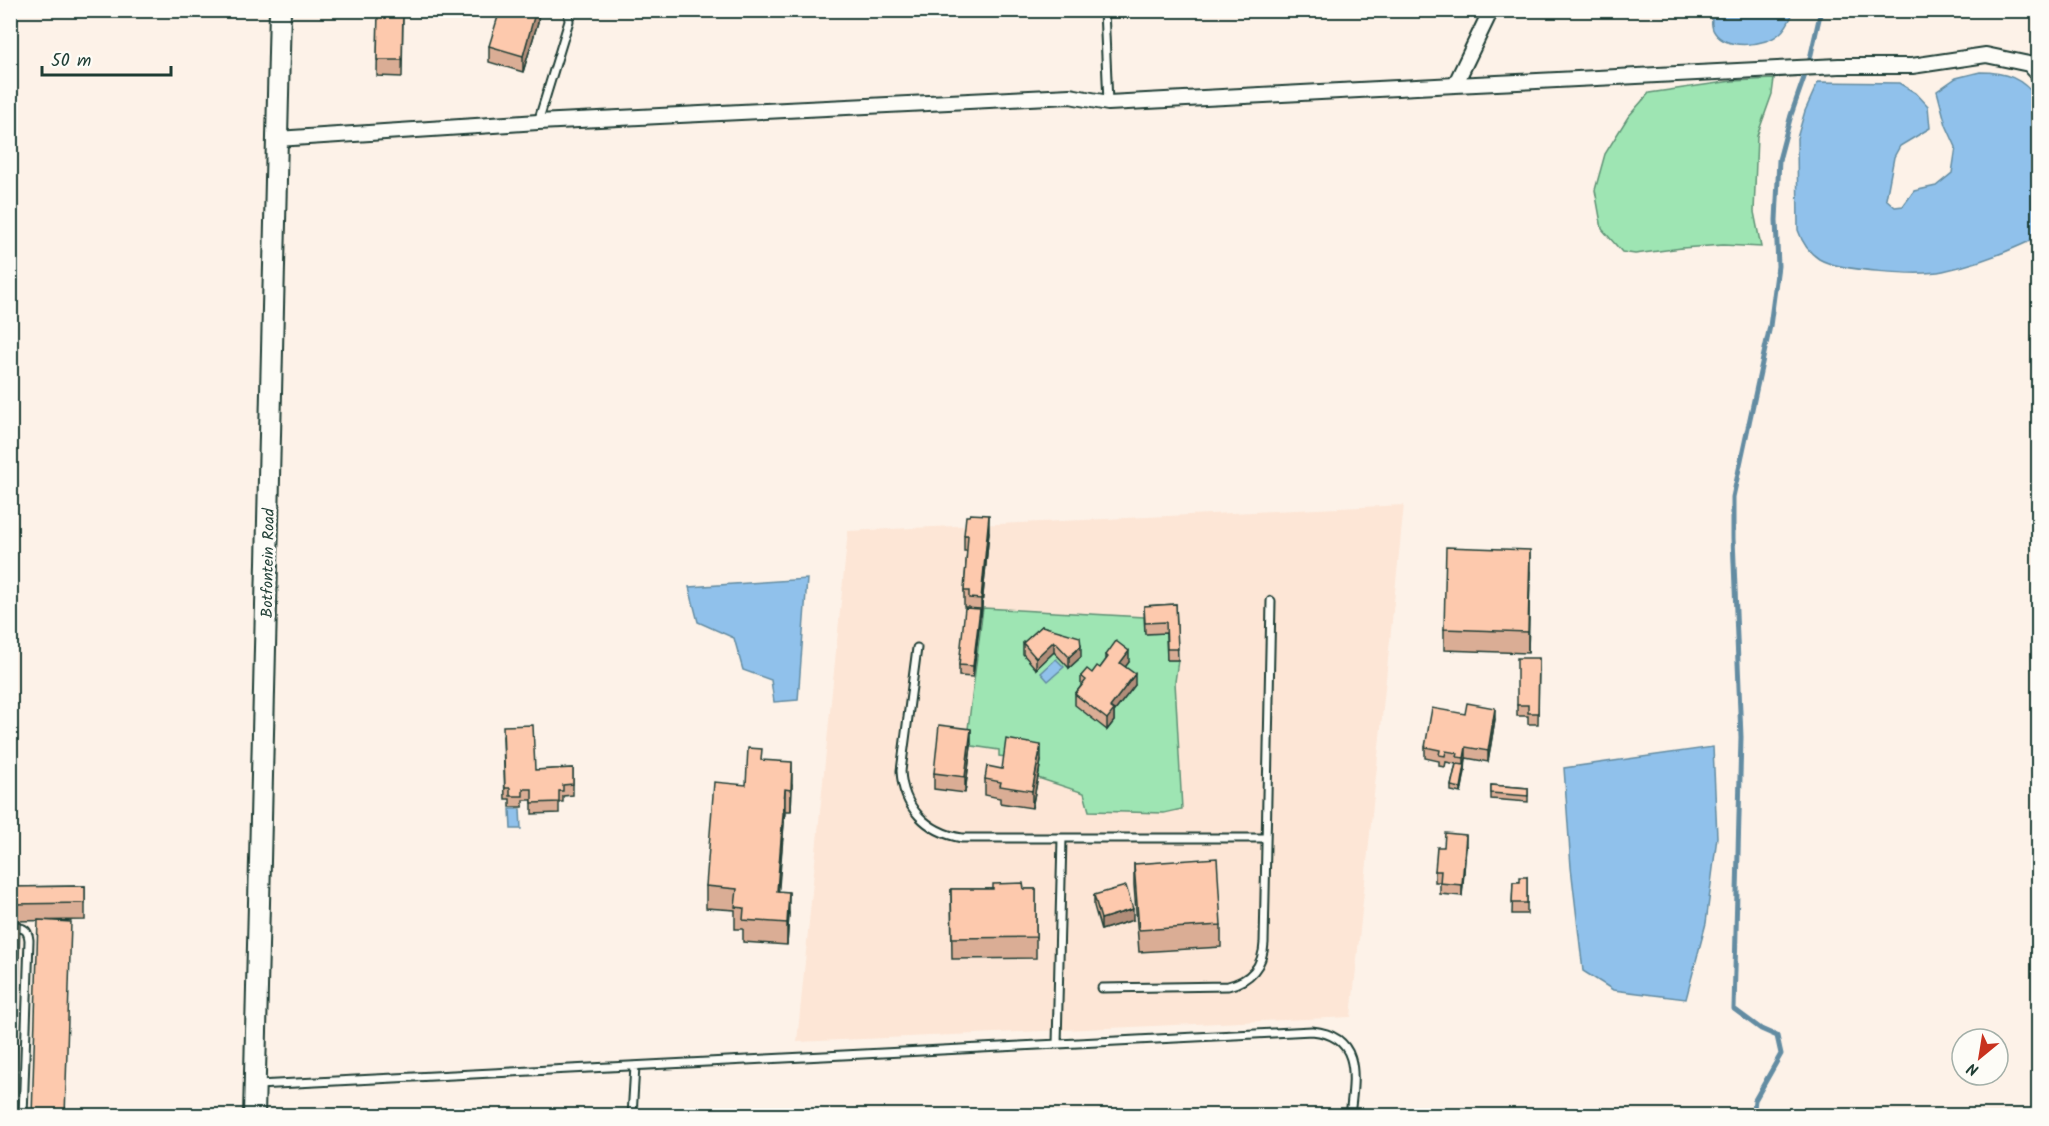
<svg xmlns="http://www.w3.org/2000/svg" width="2049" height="1126" font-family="Kalam,sans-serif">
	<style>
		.built { fill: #fde6d6; fill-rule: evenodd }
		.green { fill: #9ee5b3; stroke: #5e9174; stroke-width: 1.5 }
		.water { fill: #90c1eb; stroke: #638ca2; stroke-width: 1.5 }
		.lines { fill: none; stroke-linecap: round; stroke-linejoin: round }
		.stream { stroke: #638ca2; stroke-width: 5 }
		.service-casing { stroke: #1f3d34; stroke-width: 11 }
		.minor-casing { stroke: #1f3d34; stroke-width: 18 }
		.secondary-casing { stroke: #1f3d34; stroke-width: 24 }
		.service { stroke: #fdfcf7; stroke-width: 7 }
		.minor { stroke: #fdfcf7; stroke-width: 14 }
		.secondary { stroke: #fdfcf7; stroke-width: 20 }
		.wall { fill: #daad95; stroke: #1f3d34; stroke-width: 1.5 }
		.shaded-wall { fill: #b18d79; stroke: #1f3d34; stroke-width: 1.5 }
		.building { fill: #fdc9ad; stroke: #1f3d34; stroke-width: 1.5 }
		.labels { text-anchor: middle; stroke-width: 6; stroke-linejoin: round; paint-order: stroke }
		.street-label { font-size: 16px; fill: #1f3d34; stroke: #fdfcf7 }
	</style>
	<rect width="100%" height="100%" fill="#fdf2e8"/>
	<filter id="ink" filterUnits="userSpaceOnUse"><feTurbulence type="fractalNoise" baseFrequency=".0167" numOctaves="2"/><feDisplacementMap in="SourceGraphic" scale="12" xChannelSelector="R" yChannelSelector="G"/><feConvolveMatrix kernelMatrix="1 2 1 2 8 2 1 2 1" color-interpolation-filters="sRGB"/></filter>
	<g filter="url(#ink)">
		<path class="built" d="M1404 505 1351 1017 797 1042 848 531ZM1144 617 1145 634 1167 660H1178L1175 682 1181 809 1164 813 1090 811 1084 793 1038 778 1041 761 999 756V750L971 747Z"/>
		<path class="green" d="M1774 79 1772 94 1757 136 1754 212 1761 247 1723 245 1682 248 1635 254 1622 252 1602 229 1595 190 1605 154 1628 117 1649 93 1732 81Z
			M983 608 1144 617 1145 634 1166 633 1167 660H1178L1175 682 1182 809 1164 813 1089 811 1084 793 1038 778 1040 761 999 756V750L966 745Z"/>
		<path class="water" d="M1713 11V10L1794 11C1791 18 1786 29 1779 34 1765 46 1727 50 1715 33 1710 27 1712 18 1713 11Z
			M1980 72C2006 72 2022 78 2038 99V237C2008 252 1976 264 1943 271 1920 276 1839 271 1819 259 1808 252 1802 242 1798 230L1797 138 1805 111 1818 82 1899 83 1916 93 1928 106 1930 128 1900 146 1894 157 1886 199 1895 207 1903 206 1914 191 1936 186 1952 173 1956 147 1946 125 1937 91 1956 78Z
			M807 579 798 700 774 702 771 680 743 670 734 638 698 622 689 587Z
			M1056 659 1064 667 1048 681 1041 673Z
			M1713 747 1717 837 1706 923 1686 999 1613 990 1583 971 1571 867 1564 768Z
			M510 809H520L521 829H511Z"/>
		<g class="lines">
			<path class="stream" d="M1809 63 1821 10
				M1753 1116 1755 1100 1781 1054 1777 1036 1761 1029 1734 1009 1741 737 1733 538V497L1770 326 1778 266 1776 220 1779 160 1791 115 1806 72"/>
			<g class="service-casing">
				<path id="service" d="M1104 10 1108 103
					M538 122 569 21 568 10
					M917 648 901 771C903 807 926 832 962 838H1266
					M10 928C22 927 28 928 29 940L23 1116
					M1102 988 1228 986C1250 981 1263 966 1264 943L1271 601
					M1057 1044 1062 838
					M257 1085 1312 1031C1363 1036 1354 1079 1350 1116
					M632 1116 635 1066"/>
			</g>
			<g class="minor-casing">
				<path id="minor" d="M1455 85 1839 66H1912L1986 55 2029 64 2038 74
					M277 139 538 122 1070 96 1108 103 1455 85 1491 10"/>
			</g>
			<g class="secondary-casing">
				<path id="secondary" d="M254 1116 280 10"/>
			</g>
			<use href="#service" class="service"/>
			<use href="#minor" class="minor"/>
			<use href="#secondary" class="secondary"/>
		</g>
		<path class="wall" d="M378 10H403L402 77 377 76Z
			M538 14V22L523 72 489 62V46Z
			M989 532 981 616 980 615 973 677 959 676V665L969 608V607H964V591L967 551H964V535Z
			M1530 572 1528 653 1444 650V629Z
			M1176 604 1178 660H1167L1166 633 1145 634 1144 606Z
			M1042 626 1081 657 1069 668 1054 652 1036 669 1023 654V643Z
			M1106 655 1129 662 1125 667 1135 685 1114 712V721L1107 730 1075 705V694L1081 686V676L1092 673 1100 668 1106 660Z
			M1539 658 1538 724H1528V716H1517V705Z
			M1465 714 1495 719 1488 762 1466 758 1465 771 1461 793 1451 791V786L1456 764 1446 762 1445 767 1439 766V761L1425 758V747Z
			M503 737 535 770 573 768V795L563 796V802H559V813L532 814V800H523V807H510V799H505Z
			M971 746 965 793 934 789V773Z
			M762 760 792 784 791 811H785L778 891 789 913 787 945 743 942V929H735V910L706 908V886Z
			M1041 761 1032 808 1000 803V798L985 795V779L1002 769Z
			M1491 785 1528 788V802L1491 799Z
			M1466 846 1462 896 1440 894V882H1435V871L1444 847Z
			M1134 864 1221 925V947L1139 952 1134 885Z
			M1527 877V914H1512L1513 882H1520Z
			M85 886V920L10 921V887Z
			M951 889H1036V958L952 959Z
			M1094 895 1133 920 1101 930 1094 906Z"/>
		<path class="shaded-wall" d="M535 10H539L538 22 523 72V56Z
			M989 515V532L981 616V599Z
			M1530 550V572L1528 653V632Z
			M980 609V620L973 677V666Z
			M1054 641V652L1036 669V658Z
			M1081 646V657L1069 668V657Z
			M1129 651V662L1120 674V663Z
			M1135 674V685L1114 712V721L1107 730V719L1110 707Z
			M1495 708V719L1488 762V751Z
			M971 729V746L965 793V777Z
			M1041 745V761L1032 808V791Z
			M1466 747V758L1464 769V758Z
			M792 762V784L791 811V790Z
			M1465 765V771L1461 793V788Z
			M785 789V811L777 912V891Z
			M1466 835V846L1462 896V885Z
			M789 892V913L787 945V923Z
			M1133 909V920L1101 930V919Z"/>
		<path class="building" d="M378 10H403L402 60H377Z
			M500 10H536L523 56 489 46Z
			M970 514 989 515 981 599 969 598V591H964L968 535H964L966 516H969Z
			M1446 547 1530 550 1528 632 1444 629Z
			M1176 604 1178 649H1167L1166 622 1145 623 1144 606Z
			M965 608 980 609 973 666 959 665Z
			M1042 626 1080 637 1081 646 1069 657 1054 641 1036 658 1023 643Z
			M1116 641 1129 651 1120 663 1135 674 1110 707 1114 710 1107 719 1075 694 1086 680 1081 676 1087 669 1092 673 1097 666 1100 668 1108 657 1106 655Z
			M1517 658H1539L1538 713H1528V705H1517Z
			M1467 703 1495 708 1488 751 1466 747 1464 758 1457 757 1458 753 1446 751 1445 756 1439 755 1440 750 1425 747 1432 708 1465 714Z
			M533 725 535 770 573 768V784L563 785V791H559V802L532 803V789H523V796H510V788H505L503 726Z
			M939 725 971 729 965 777 934 773Z
			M1006 739 1041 745 1032 791 1000 786 1001 782 985 779 987 766 1002 769Z
			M748 748 762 749 761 760 792 762 791 790 785 789 777 891 789 892 787 923 743 920 744 908 735 907 737 889 706 886 714 782 746 785Z
			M1456 764 1465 765 1461 788 1451 786Z
			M1491 785 1528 788V796L1491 793Z
			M1445 833 1466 835 1462 885 1440 883 1441 871H1435L1437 847H1444Z
			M1217 858 1221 925 1139 930 1134 864Z
			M1520 877H1527V903H1512L1513 882H1520Z
			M1023 883 1024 889H1036V937L952 938 951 889H993V884Z
			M85 886V903L10 904V887Z
			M1126 886 1133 909 1101 919 1094 895Z
			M38 920 71 922 65 1116H32Z
			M10 922H20L15 1116H10Z"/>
	</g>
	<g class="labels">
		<g class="street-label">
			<text transform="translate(267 563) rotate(-89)" y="6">Botfontein Road</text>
		</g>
	</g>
	<rect width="2049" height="1126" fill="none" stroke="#fdfcf7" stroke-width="36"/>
	<rect x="18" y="18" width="2013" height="1090" fill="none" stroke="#1f3d34" stroke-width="2" filter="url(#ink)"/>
	<g transform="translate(1980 1057) rotate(210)"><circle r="28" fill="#fdfcf7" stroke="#a4b0a9" stroke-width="1.5"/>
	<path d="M0-4.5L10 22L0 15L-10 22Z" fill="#c8321e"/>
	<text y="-9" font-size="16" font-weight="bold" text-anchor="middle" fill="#1f3d34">N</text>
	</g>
	<path d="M42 66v9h129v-9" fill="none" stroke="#1f3d34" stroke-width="3"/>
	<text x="51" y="66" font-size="18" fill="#1f3d34" stroke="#fdfcf7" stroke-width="4.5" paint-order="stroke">50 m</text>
</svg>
